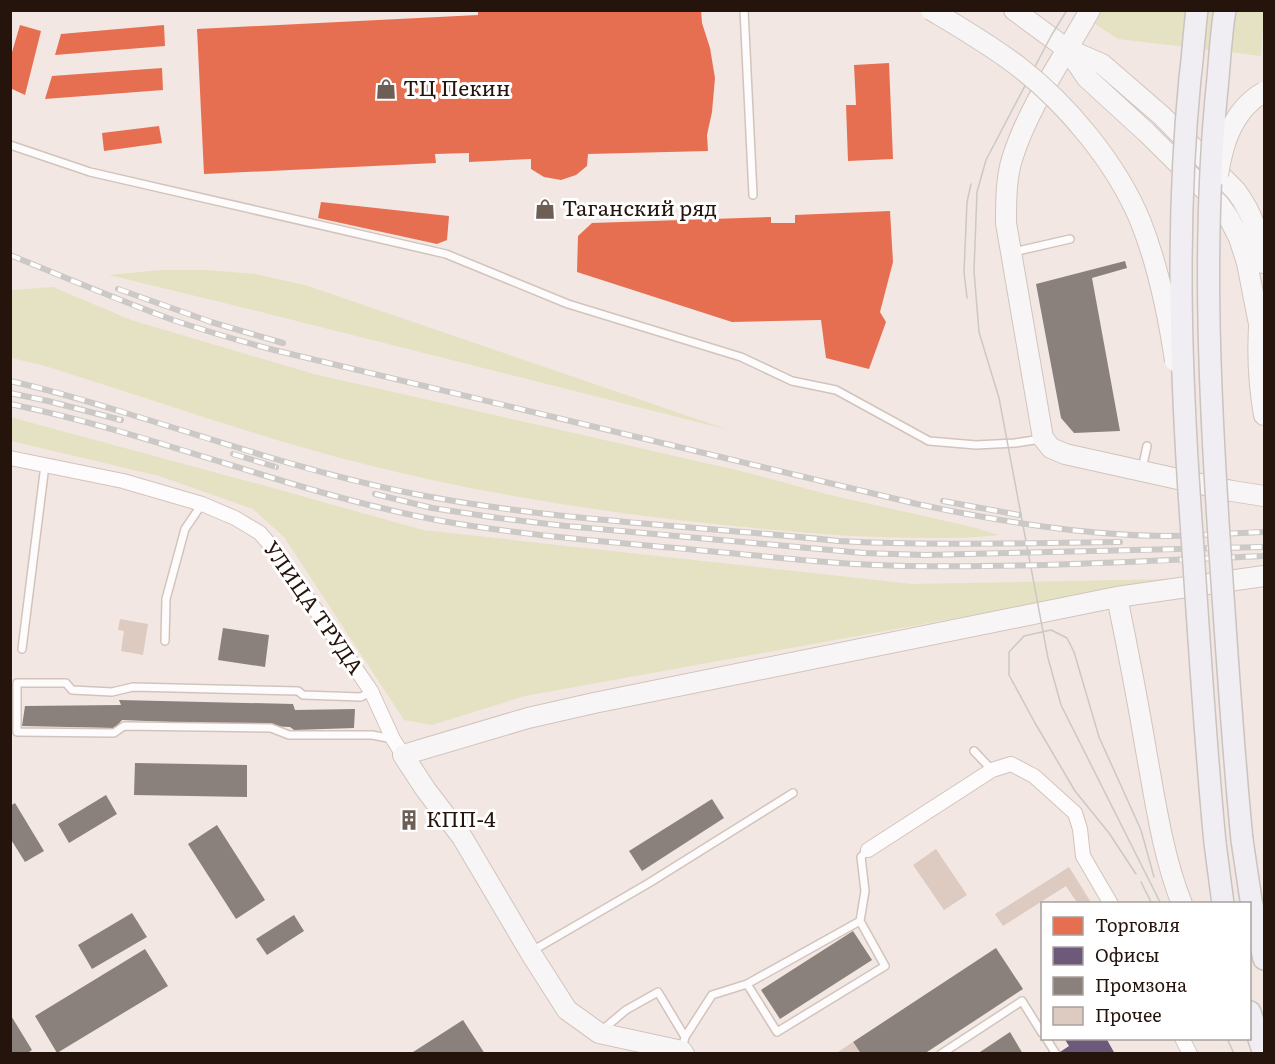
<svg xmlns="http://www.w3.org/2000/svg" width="1275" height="1064" font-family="Literata,serif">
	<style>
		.green { fill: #e5e2c3 }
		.shops { fill: #e76f51 }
		.offices { fill: #6d597a }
		.industry { fill: #8a817c }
		.building { fill: #ddcac0 }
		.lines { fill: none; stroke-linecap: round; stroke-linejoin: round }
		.lane-casing { stroke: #d2c4bd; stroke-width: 10 }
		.street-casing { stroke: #d2c4bd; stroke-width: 16 }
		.secondary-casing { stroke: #d2c4bd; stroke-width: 22 }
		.primary-casing { stroke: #cac3bf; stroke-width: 24 }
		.lane { stroke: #fdfbfb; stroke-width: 7 }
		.street { stroke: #fdfbfb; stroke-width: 14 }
		.secondary { stroke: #f7f5f6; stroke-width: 20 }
		.primary { stroke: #f0eef2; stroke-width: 21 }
		.tram { stroke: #cbc8c6; stroke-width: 1.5 }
		.rail-casing { stroke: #cbc8c6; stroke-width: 6 }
		.rail { stroke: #fff; stroke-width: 4; stroke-dasharray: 11; stroke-linecap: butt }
		.secondary-bridge-casing { stroke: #d2c4bd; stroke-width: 22; stroke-linecap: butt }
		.primary-bridge-casing { stroke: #cac3bf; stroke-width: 24; stroke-linecap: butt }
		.secondary-bridge { stroke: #f7f5f6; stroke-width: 20 }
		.primary-bridge { stroke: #f0eef2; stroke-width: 21 }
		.labels { text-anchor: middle; stroke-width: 6; stroke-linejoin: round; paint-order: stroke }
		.poi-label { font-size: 21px; fill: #25140b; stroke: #fff; text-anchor: start }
		.street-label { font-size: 21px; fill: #25140b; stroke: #fff }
	</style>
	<rect width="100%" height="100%" fill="#f2e7e2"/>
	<path class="green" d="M1102 11H1264L1261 56 1118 39 1095 24Z
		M161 270H207L255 274 305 285 729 430 261 312 109 275Z
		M53 287 131 320 314 374 745 472 826 494 972 527 999 535C975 538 951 538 926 538 871 538 818 534 764 529 625 516 487 496 352 461 248 434 145 397 42 365L11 358V290Z
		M10 417 273 488 423 530 912 584 1173 579 525 696 432 725 404 720 284 537 253 509 159 476 11 441Z"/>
	<path class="shops" d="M478 10H701L702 23 710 48 715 78 712 112 707 135 708 151 588 154 587 166 576 175 561 180 544 177 531 169V159L469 162V153L435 154 436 163 204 174 197 29 478 15Z
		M20 25 41 31 25 95 10 88V59Z
		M164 25 165 46 55 55 61 34Z
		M889 63 893 159 848 161 846 105H856L854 65Z
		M162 68 163 90 45 99 52 76Z
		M159 126 162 143 104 151 102 133Z
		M321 202 449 216 447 240 437 244 318 218Z
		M890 211 893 262 880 312 886 322 869 369 826 358 821 320 732 322 577 272 578 236 592 223 771 217V223H795V215Z"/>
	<path class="offices" d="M1064 1038H1106L1115 1054H1057L1069 1046Z"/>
	<path class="industry" d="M1125 261 1127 268 1092 278 1120 431 1074 433 1061 418 1036 284Z
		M223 628 269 635 265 667 218 660Z
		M119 700 293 704 295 710 355 709 354 728 294 730 290 727 122 720 115 728 22 726 25 706 121 705Z
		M135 763 247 765V797L134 795Z
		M106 795 117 814 69 843 58 824Z
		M712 799 724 818 642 871 629 851Z
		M15 803 44 851 25 862 10 838V806Z
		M217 825 265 900 236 919 188 844Z
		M132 913 147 937 92 969 78 945Z
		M294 915 304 931 267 955 256 939Z
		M853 931 872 960 780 1019 761 990Z
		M996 948 1023 989 924 1054H861L853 1042Z
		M145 949 168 986 57 1053 35 1016Z
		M10 1014 32 1050 26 1054H10Z
		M463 1020 485 1054H410Z
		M1010 1032 1023 1054H977Z"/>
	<path class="building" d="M120 619 148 624 143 655 121 651 124 631 118 630Z
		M409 811 418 824 409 830 400 817Z
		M936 849 967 895 944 910 913 865Z
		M1069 867 1092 904H1078L1066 886 1003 926 995 914Z
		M853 1042 861 1054H835Z"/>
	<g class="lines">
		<g class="lane-casing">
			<path id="lane" d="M744 10 753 195
				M10 145 90 172 446 254 568 304 741 357 792 381 836 390 929 441 976 445 1015 443 1041 439
				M1013 252 1070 239
				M1142 469 1147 446
				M165 641 166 599 185 529 202 504
				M22 649 45 465
				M371 691 361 697 303 695 298 691 133 687 112 692 72 690 66 683H17V732L114 733 124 726 271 728 289 735H372L393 739
				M974 751 992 770
				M532 951 649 883 793 793
				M747 984 777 1032 885 966 860 921
				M601 1031 626 1010 658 992 685 1037
				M1046 1038 1056 1054
				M682 1049 685 1037 712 995 747 984 860 921 865 891 861 857 868 850
				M941 1054 1022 1001 1042 1033"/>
		</g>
		<g class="street-casing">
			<path id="street" d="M10 458 123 481 202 504 235 518 260 533 276 552 371 691 393 739 403 755
				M868 850 992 770 1011 764 1034 776 1075 813 1080 829 1083 856 1111 904
				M1182 1038 1190 1054"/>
		</g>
		<g class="secondary-casing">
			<path id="secondary" d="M1014 10 1067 49 1102 64 1162 116 1236 191C1253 214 1259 234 1263 263
				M1090 10C1063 59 1029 105 1012 159 1006 179 1006 202 1006 223L1043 438 1051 448 1065 454 1232 491 1264 496
				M1067 49 1087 78 1146 132 1219 204 1229 218 1239 238 1247 263 1259 324
				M1260 313C1257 347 1258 381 1264 415
				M1117 597C1128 650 1138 702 1147 756 1156 805 1163 856 1182 904
				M684 1054 682 1051 599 1033 567 1010 530 952 462 837 426 790 403 755 528 718 594 703 1117 597 1264 576"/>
		</g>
		<g class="primary-casing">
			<path id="primary" d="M1242 840 1251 900 1264 959
				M1215 843 1223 904
				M1250 1012 1264 1054"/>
		</g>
		<use href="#lane" class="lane"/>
		<use href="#street" class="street"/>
		<use href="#secondary" class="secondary"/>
		<use href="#primary" class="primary"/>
		<path class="tram" d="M1067 10 1051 36 986 160 977 192 974 271 979 332 999 398 1048 658 1061 705 1161 904
			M967 298 964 272 967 202 971 184
			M1136 874 1109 833 1075 791 1035 723 1009 675V652L1024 636 1051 630 1067 638 1074 652 1099 737 1141 830 1154 877
			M1141 882 1152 904
			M1227 1038 1234 1054"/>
		<g class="rail-casing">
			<path id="rail" d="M10 255C64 277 118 300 173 320 206 331 240 341 274 350L917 504C998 521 1080 535 1163 536 1197 536 1231 533 1264 532
				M118 289 211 322 283 343
				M10 381C51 390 90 402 129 414 218 441 308 472 400 491 544 521 692 525 838 541 932 546 1026 543 1120 542
				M10 393 48 401 121 420
				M10 404C157 434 295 494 442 521 526 536 612 542 696 550 766 556 836 565 907 566 1026 568 1145 561 1264 556
				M233 454 276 467
				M375 494 432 508 498 518 566 526 863 553 925 555 1264 547
				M943 501 1019 515"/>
		</g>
		<use href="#rail" class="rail"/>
		<g class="secondary-bridge-casing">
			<path id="secondary-bridge" d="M931 10C961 28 992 46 1019 67 1068 105 1116 163 1140 220 1158 265 1168 313 1175 361
				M1218 175C1223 141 1234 109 1264 92"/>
		</g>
		<g class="primary-bridge-casing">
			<path id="primary-bridge" d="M1197 10C1194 33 1193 56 1190 78 1175 231 1181 383 1192 535 1199 638 1205 740 1215 843
				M1225 10C1221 33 1220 56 1218 78 1202 232 1209 383 1219 537 1226 638 1232 739 1242 840"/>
		</g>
		<use href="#secondary-bridge" class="secondary-bridge"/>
		<use href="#primary-bridge" class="primary-bridge"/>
	</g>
	<defs>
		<g id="shop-bare" transform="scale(1.62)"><path d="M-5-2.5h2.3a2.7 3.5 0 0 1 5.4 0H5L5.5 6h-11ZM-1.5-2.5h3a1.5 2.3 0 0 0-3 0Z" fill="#6d5e56" stroke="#fff" stroke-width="2.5" paint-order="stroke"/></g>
		<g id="building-bare" transform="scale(1.62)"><path d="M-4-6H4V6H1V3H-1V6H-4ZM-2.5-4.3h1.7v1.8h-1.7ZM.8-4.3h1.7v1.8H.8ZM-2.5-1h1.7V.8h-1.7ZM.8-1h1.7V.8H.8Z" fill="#6d5e56" stroke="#fff" stroke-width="2.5" paint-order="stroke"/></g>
	</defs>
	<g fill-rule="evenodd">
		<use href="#shop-bare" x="386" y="89"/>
		<use href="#shop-bare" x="545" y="209"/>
		<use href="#building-bare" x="409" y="820"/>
	</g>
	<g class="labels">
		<g class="poi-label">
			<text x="403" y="96">ТЦ Пекин</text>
			<text x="562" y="216">Таганский ряд</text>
			<text x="426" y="827">КПП-4</text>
		</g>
		<g class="street-label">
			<text transform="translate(313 608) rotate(55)" y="7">УЛИЦА ТРУДА</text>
		</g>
	</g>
	<rect width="1275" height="1064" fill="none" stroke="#25140b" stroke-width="24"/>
	<rect x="1041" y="902" width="210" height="138" fill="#ffffff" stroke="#a8a19d" stroke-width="1.5"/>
	<rect x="1053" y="917" width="30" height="18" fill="#e76f51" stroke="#a8a19d" stroke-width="1.5"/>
	<text x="1095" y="932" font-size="18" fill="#25140b">Торговля</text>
	<rect x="1053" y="947" width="30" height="18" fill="#6d597a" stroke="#a8a19d" stroke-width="1.5"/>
	<text x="1095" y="962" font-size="18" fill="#25140b">Офисы</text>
	<rect x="1053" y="977" width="30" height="18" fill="#8a817c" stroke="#a8a19d" stroke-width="1.5"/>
	<text x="1095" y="992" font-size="18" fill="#25140b">Промзона</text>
	<rect x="1053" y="1007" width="30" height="18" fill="#ddcac0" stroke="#a8a19d" stroke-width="1.5"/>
	<text x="1095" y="1022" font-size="18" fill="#25140b">Прочее</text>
</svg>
